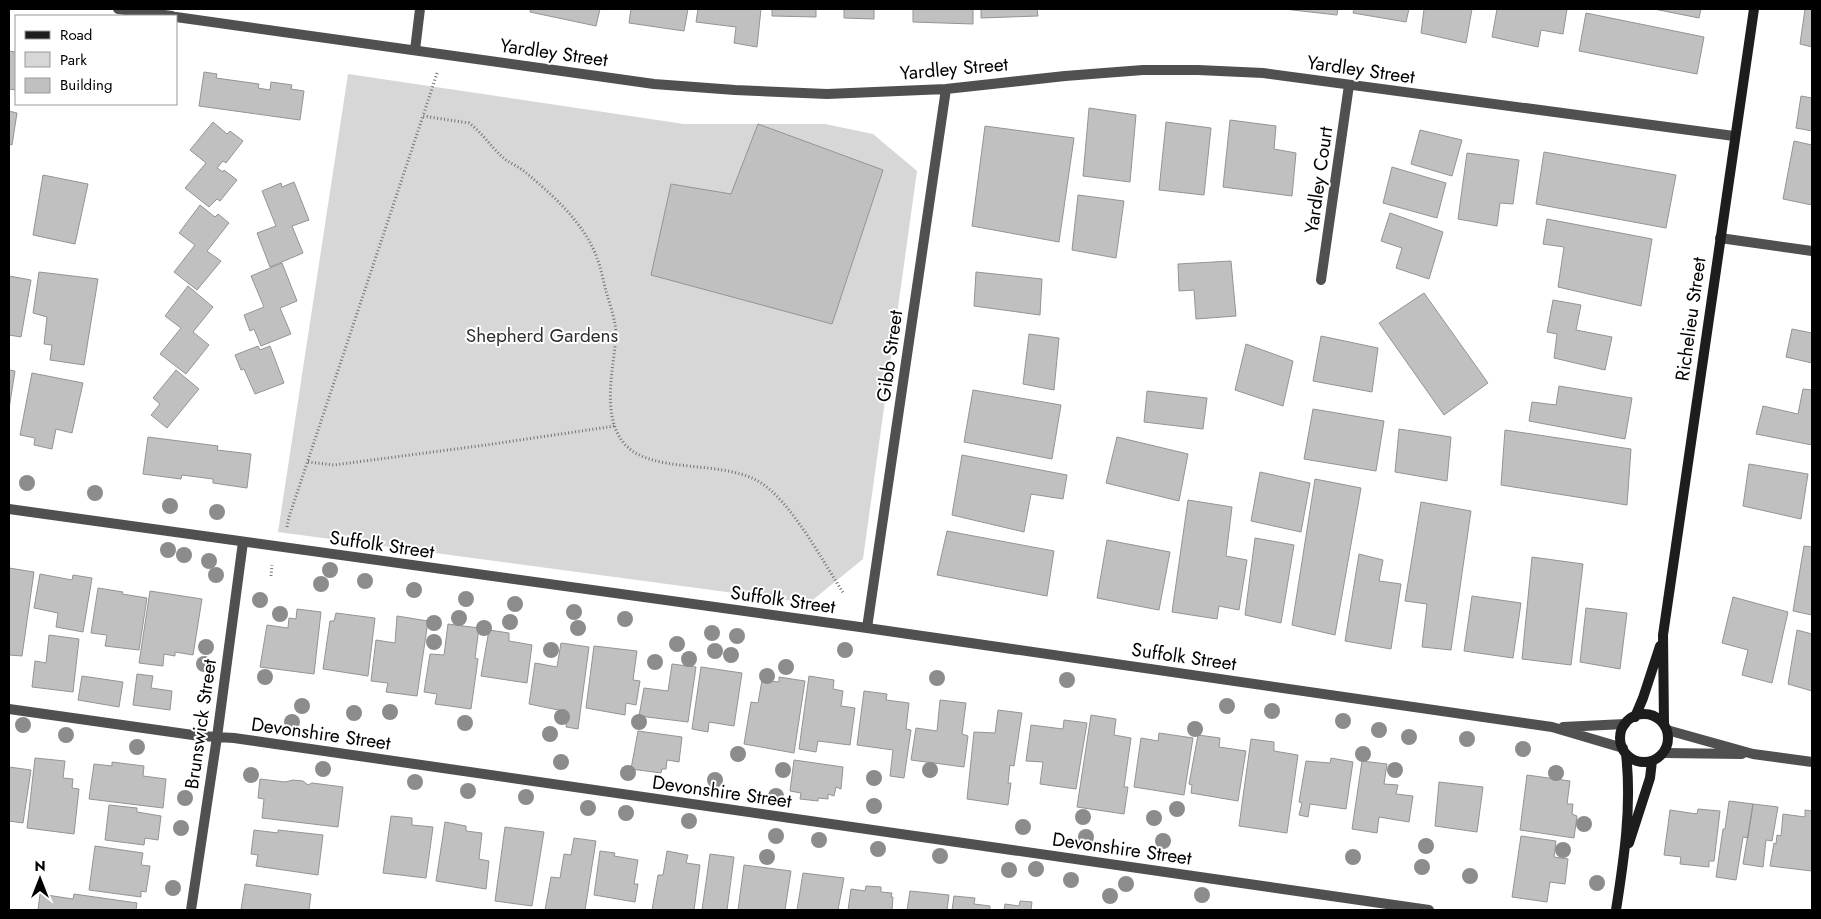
<svg xmlns="http://www.w3.org/2000/svg" width="1821" height="919" font-family="Jost,sans-serif">
	<style>
		.green { fill: #d7d7d7 }
		.building { fill: #c0c0c0; stroke: #949494 }
		.lines { fill: none; stroke-linecap: round; stroke-linejoin: round }
		.path { stroke: #727272; stroke-width: 3; stroke-dasharray: 1 2.5; stroke-linecap: butt }
		.street { stroke: #505050; stroke-width: 10 }
		.secondary { stroke: #1d1d1d; stroke-width: 10 }
		.tree { fill: #8c8c8c }
		.labels { text-anchor: middle; stroke-width: 4; stroke-linejoin: round; paint-order: stroke }
		.street-label { font-size: 19px; fill: #000; stroke: #fff }
		.park-label { font-size: 19px; fill: #2e2e2e; stroke: #fff }
	</style>
	<rect width="100%" height="100%" fill="#fff"/>
	<path class="green" d="M348 74 684 124H825L873 134 917 171 863 559 809 603 278 532Z"/>
	<path class="building" d="M531 9H600L596 26 530 12Z
		M631 9H688L684 31 629 23Z
		M698 9H761L757 47 734 43 736 27 696 22Z
		M772 9H816V17L772 16Z
		M844 9H874V19L844 18Z
		M913 9H973V24L913 22Z
		M981 9H1037L1038 16 981 18Z
		M1284 9H1338L1337 15Z
		M1354 9H1409L1406 22 1353 13Z
		M1424 9H1472L1466 43 1421 33Z
		M1497 9H1567L1563 34 1541 30 1538 47 1492 37Z
		M1654 9H1701L1699 18Z
		M1805 9H1812V47L1800 44Z
		M1586 13 1704 37 1697 74 1579 51Z
		M9 51 16 52V90L9 89Z
		M204 72 217 74 216 78 259 84 258 88 270 90 271 82 292 85 291 89 304 91 300 120 199 106Z
		M1801 96 1812 98V131L1796 128Z
		M1089 108 1136 115 1130 182 1083 176Z
		M9 111 17 113 12 145 9 144Z
		M1230 120 1276 126 1274 149 1296 153 1292 196 1223 187Z
		M213 122 227 134 230 131 243 141 226 163 223 161 217 168 223 172 224 170 237 180 220 201 217 199 209 207 185 188 206 163 190 150Z
		M1166 122 1211 128 1204 195 1159 190Z
		M758 124 883 170 832 324 651 275 671 184 731 194Z
		M985 126 1074 138 1059 242 972 226Z
		M1420 130 1462 140 1452 176 1411 164Z
		M1794 141 1812 145V205L1783 199Z
		M1544 152 1676 175 1666 228 1536 204Z
		M1467 153 1519 160 1513 204 1500 203 1497 226 1458 219Z
		M1392 167 1446 183 1437 218 1383 203Z
		M43 175 88 184 75 244 33 235Z
		M294 182 309 220 292 226 303 253 270 267 257 233 276 226 262 191 281 183 282 187Z
		M1078 195 1124 201 1116 258 1072 250Z
		M200 205 215 217 218 214 229 223 207 251 221 261 197 290 174 272 195 245 179 233Z
		M1390 213 1443 232 1429 279 1396 268 1402 248 1381 241Z
		M1547 219 1652 239 1641 306 1558 287 1564 247 1543 244Z
		M1231 261 1236 316 1196 319 1194 290 1179 291 1178 264Z
		M282 263 297 301 280 308 291 334 261 346 254 329 250 331 244 315 264 307 251 276Z
		M39 272 98 279 84 365 50 360 52 345 44 344 47 317 33 313Z
		M976 272 1042 279 1040 315 974 306Z
		M9 276 31 280 21 337 9 335Z
		M188 286 213 307 193 332 209 345 186 374 160 354 181 328 165 316Z
		M1424 293 1488 383 1444 415 1379 323Z
		M1553 300 1581 305 1576 330 1612 337 1605 370 1554 358 1557 334 1547 332Z
		M1792 329 1812 333V363L1786 357Z
		M1029 334 1059 338 1054 390 1023 384Z
		M1321 336 1378 348 1372 392 1313 381Z
		M1246 344 1293 361 1283 406 1235 390Z
		M258 346 260 350 270 346 284 383 255 394 244 369 241 370 235 355Z
		M9 370 15 371 9 409Z
		M176 370 199 389 167 428 151 415 160 404 153 398Z
		M32 373 83 383 72 433 56 429 52 449 34 445 35 438 20 435Z
		M1559 386 1632 398 1625 439 1529 421 1532 402 1556 405Z
		M1803 389 1812 390V445L1756 434 1763 406 1798 414Z
		M973 390 1061 405 1052 459 964 442Z
		M1147 391 1207 398 1203 429 1144 422Z
		M1313 409 1384 421 1376 471 1304 459Z
		M1399 429 1451 437 1447 481 1395 472Z
		M1505 430 1631 449 1627 505 1501 485Z
		M148 437 218 446 217 450 251 454 247 488 213 483V479L182 475 181 479 143 474Z
		M1117 437 1188 454 1179 501 1106 483Z
		M962 455 1067 475 1063 499 1031 494 1024 532 952 515Z
		M1749 464 1808 474 1801 519 1743 506Z
		M1260 472 1310 483 1301 532 1251 521Z
		M1315 479 1361 488 1335 635 1292 625Z
		M1188 500 1232 507 1226 556 1247 560 1239 610 1219 606 1217 619 1172 612Z
		M1421 502 1471 511 1451 650 1422 647 1427 604 1405 601Z
		M947 531 1054 551 1047 596 937 575Z
		M1255 538 1294 545 1281 623 1245 615Z
		M1107 540 1170 552 1159 610 1097 598Z
		M1804 546 1812 547V615L1793 611Z
		M1359 554 1383 560 1379 581 1401 584 1391 649 1345 641Z
		M1532 557 1583 564 1571 665 1522 659Z
		M9 568 34 572 22 656 9 655Z
		M40 574 72 580 73 575 92 578 83 632 56 627 58 613 34 608Z
		M98 588 123 592 122 594 147 598 139 650 105 646 107 635 91 633Z
		M150 591 202 599 193 655 175 652V656L164 654 163 666 139 663Z
		M1472 596 1521 603 1513 658 1464 651Z
		M1733 597 1788 612 1772 683 1742 675 1748 650 1722 643Z
		M1586 608 1627 613 1620 669 1580 662Z
		M297 609 321 612 314 674 260 667 267 625 288 628 289 618 296 619Z
		M336 613 375 618 368 676 323 669 330 621H334Z
		M397 616 428 621 417 696 386 692 388 683 371 681 376 640 395 643Z
		M448 624 479 628 475 658 478 659 471 709 435 704 437 694 424 692 430 654 444 655Z
		M489 630 509 633V641L532 645 527 683 481 676Z
		M1797 630 1812 634V691L1788 684Z
		M49 635 79 639 73 692 32 687 35 661 46 663Z
		M561 643 589 647 578 729 566 727 568 712 529 704 535 663 557 667Z
		M594 646 637 651 633 680 640 681 636 705 626 703 625 715 586 708Z
		M672 664 696 667 688 722 639 716 644 688 668 691Z
		M701 667 742 673 734 726 709 722 708 732 692 729Z
		M137 674 153 676 151 688 172 691 170 710 133 705Z
		M82 676 123 682 119 707 78 700Z
		M809 676 834 680 833 689 843 691 841 706 855 708 850 745 818 741 816 752 799 749Z
		M779 677 805 681 794 753 744 744 751 702 758 703 762 680 779 682Z
		M864 691 887 694 886 700 909 703 906 729 911 730 904 778 890 776 893 750 857 745Z
		M940 700 966 703 962 734 968 736 964 767 911 760 916 728 937 731Z
		M998 710 1022 713 1014 766 1010 765 1008 783H1011L1008 805 967 799 974 732 995 733Z
		M1091 715 1116 719 1114 735 1131 738 1124 787H1128L1124 814 1077 807Z
		M1064 720 1087 723 1076 789 1040 784 1043 762 1026 761 1031 725 1063 729Z
		M638 731 682 737 679 762 667 760 666 769H662L661 773 631 769Z
		M1159 733 1193 738 1184 795 1134 787 1141 738 1158 741Z
		M1198 735 1220 738 1219 747 1246 751 1238 801 1191 793 1192 785 1189 784Z
		M1251 739 1274 742V751L1298 755 1287 833 1239 826Z
		M35 758 65 761 63 778 73 779 72 788 79 789 74 834 27 828Z
		M1331 758 1353 762 1346 809 1310 804 1308 817 1299 815 1302 803 1299 802 1306 761 1330 763Z
		M794 760 843 767 841 789 836 787 834 796 828 794V799L818 798V801L800 799 801 793 790 791Z
		M1362 761 1387 764 1384 784 1398 785 1396 794 1413 796 1409 822 1379 817 1377 833 1352 829Z
		M112 762 144 766 143 776 166 779 163 808 89 799 94 764 112 766Z
		M9 767 31 770 23 823 9 821Z
		M1527 775 1570 781 1567 804H1573L1572 814 1577 816 1574 838 1520 830Z
		M260 779 285 782 293 780 303 781 308 785 312 783 343 787 338 827 262 818 264 799 258 798Z
		M1439 782 1483 787 1477 832 1435 826Z
		M1729 801 1753 804 1748 838 1743 837 1736 880 1716 877 1723 829H1725Z
		M1753 804 1778 807 1772 841 1766 840 1763 867 1743 864Z
		M109 805 137 808V812L161 816 158 840 145 838 144 845 105 840Z
		M1698 809 1720 811 1714 861H1709V867L1680 864 1681 857 1664 855 1670 810 1697 814Z
		M1805 810 1812 811V871L1770 866 1774 843 1776 844 1777 835 1781 836 1783 814 1805 817Z
		M391 816 412 818V825L433 827 426 878 383 873Z
		M445 822 466 826V831L482 833 479 859 489 861 486 889 436 881Z
		M505 827 544 832 532 906 495 901Z
		M254 830 278 833V830L323 835 318 875 256 866 258 855 251 854Z
		M1521 836 1556 841 1554 857 1568 859 1565 884 1550 882 1547 902 1512 897Z
		M574 838 596 841 585 910H545L551 877 560 878 564 854 571 855Z
		M95 846 143 853 141 865 150 866 146 892 141 891V897L89 890Z
		M600 851 615 853 614 856 638 860 634 884H638L635 902 594 895Z
		M667 851 688 855 686 863 700 865 694 910H652L658 875H663Z
		M710 854 734 857 727 910H702Z
		M744 865 791 871 785 910H738Z
		M803 873 844 878 838 910H797Z
		M245 884 311 894 309 910H241Z
		M866 886 881 887V892L892 893 891 897H893L892 910H848L851 889 865 891Z
		M910 891 949 895 947 910H907Z
		M40 894 73 899 74 894 137 903 136 910H38Z
		M954 896 975 898 974 904 990 906V910H952Z
		M1020 901 1032 902 1031 910H1004L1005 904 1019 906Z"/>
	<g class="lines">
		<path class="path" d="M437 73 423 116 469 123C483 133 492 149 506 160 512 164 519 167 525 172 553 195 585 224 597 258 601 268 603 280 606 291 610 305 616 321 616 335 614 367 601 414 623 442 648 475 719 459 758 481 791 500 823 562 844 594
			M308 462 334 465 486 445 615 426
			M287 527 289 517 423 116
			M271 576 272 565"/>
		<path class="street" d="M118 9 172 16
			M176 17 654 84 735 90 827 94 946 89 1065 76 1143 70H1198L1263 73 1734 136
			M415 50 420 9
			M1720 238 1812 251
			M1321 280 1349 85
			M9 509 867 628 1552 727 1623 748
			M867 628 946 89
			M9 709 200 736 234 738 1429 910
			M1563 727 1625 724
			M1667 730 1753 754 1812 762
			M1664 753 1742 754
			M191 910 217 737 243 542"/>
		<path class="secondary" d="M1620 738a24 24 0 1 1 48 0a24 24 0 1 1-48 0Z
			M1635 717 1643 698 1660 646
			M1664 724 1663 635 1754 9
			M1629 843 1650 778 1652 761
			M1616 910C1624 859 1632 806 1626 754"/>
	</g>
	<g class="tree">
		<circle cx="27" cy="483" r="8"/>
		<circle cx="95" cy="493" r="8"/>
		<circle cx="170" cy="506" r="8"/>
		<circle cx="217" cy="512" r="8"/>
		<circle cx="168" cy="550" r="8"/>
		<circle cx="184" cy="555" r="8"/>
		<circle cx="209" cy="561" r="8"/>
		<circle cx="330" cy="570" r="8"/>
		<circle cx="216" cy="575" r="8"/>
		<circle cx="365" cy="581" r="8"/>
		<circle cx="321" cy="584" r="8"/>
		<circle cx="414" cy="590" r="8"/>
		<circle cx="466" cy="599" r="8"/>
		<circle cx="260" cy="600" r="8"/>
		<circle cx="515" cy="604" r="8"/>
		<circle cx="574" cy="612" r="8"/>
		<circle cx="280" cy="614" r="8"/>
		<circle cx="459" cy="618" r="8"/>
		<circle cx="625" cy="619" r="8"/>
		<circle cx="510" cy="622" r="8"/>
		<circle cx="434" cy="623" r="8"/>
		<circle cx="484" cy="628" r="8"/>
		<circle cx="578" cy="628" r="8"/>
		<circle cx="712" cy="633" r="8"/>
		<circle cx="737" cy="636" r="8"/>
		<circle cx="434" cy="642" r="8"/>
		<circle cx="677" cy="644" r="8"/>
		<circle cx="206" cy="647" r="8"/>
		<circle cx="551" cy="650" r="8"/>
		<circle cx="845" cy="650" r="8"/>
		<circle cx="715" cy="651" r="8"/>
		<circle cx="731" cy="655" r="8"/>
		<circle cx="689" cy="659" r="8"/>
		<circle cx="655" cy="662" r="8"/>
		<circle cx="204" cy="664" r="8"/>
		<circle cx="786" cy="667" r="8"/>
		<circle cx="767" cy="676" r="8"/>
		<circle cx="265" cy="677" r="8"/>
		<circle cx="937" cy="678" r="8"/>
		<circle cx="1067" cy="680" r="8"/>
		<circle cx="302" cy="706" r="8"/>
		<circle cx="1227" cy="706" r="8"/>
		<circle cx="1272" cy="711" r="8"/>
		<circle cx="390" cy="712" r="8"/>
		<circle cx="354" cy="713" r="8"/>
		<circle cx="562" cy="717" r="8"/>
		<circle cx="1343" cy="721" r="8"/>
		<circle cx="292" cy="722" r="8"/>
		<circle cx="639" cy="722" r="8"/>
		<circle cx="465" cy="723" r="8"/>
		<circle cx="23" cy="725" r="8"/>
		<circle cx="1195" cy="729" r="8"/>
		<circle cx="1379" cy="730" r="8"/>
		<circle cx="550" cy="734" r="8"/>
		<circle cx="66" cy="735" r="8"/>
		<circle cx="1409" cy="737" r="8"/>
		<circle cx="1467" cy="739" r="8"/>
		<circle cx="137" cy="747" r="8"/>
		<circle cx="1523" cy="749" r="8"/>
		<circle cx="738" cy="754" r="8"/>
		<circle cx="1363" cy="754" r="8"/>
		<circle cx="561" cy="762" r="8"/>
		<circle cx="323" cy="769" r="8"/>
		<circle cx="783" cy="770" r="8"/>
		<circle cx="930" cy="770" r="8"/>
		<circle cx="1395" cy="770" r="8"/>
		<circle cx="628" cy="773" r="8"/>
		<circle cx="1556" cy="773" r="8"/>
		<circle cx="251" cy="775" r="8"/>
		<circle cx="874" cy="778" r="8"/>
		<circle cx="715" cy="780" r="8"/>
		<circle cx="415" cy="782" r="8"/>
		<circle cx="468" cy="791" r="8"/>
		<circle cx="776" cy="796" r="8"/>
		<circle cx="526" cy="797" r="8"/>
		<circle cx="185" cy="798" r="8"/>
		<circle cx="874" cy="806" r="8"/>
		<circle cx="588" cy="808" r="8"/>
		<circle cx="1177" cy="809" r="8"/>
		<circle cx="626" cy="813" r="8"/>
		<circle cx="1083" cy="817" r="8"/>
		<circle cx="1154" cy="818" r="8"/>
		<circle cx="689" cy="821" r="8"/>
		<circle cx="1584" cy="824" r="8"/>
		<circle cx="1023" cy="827" r="8"/>
		<circle cx="181" cy="828" r="8"/>
		<circle cx="776" cy="836" r="8"/>
		<circle cx="1086" cy="837" r="8"/>
		<circle cx="819" cy="840" r="8"/>
		<circle cx="1163" cy="841" r="8"/>
		<circle cx="1426" cy="846" r="8"/>
		<circle cx="878" cy="849" r="8"/>
		<circle cx="1563" cy="850" r="8"/>
		<circle cx="940" cy="856" r="8"/>
		<circle cx="767" cy="857" r="8"/>
		<circle cx="1353" cy="857" r="8"/>
		<circle cx="1422" cy="867" r="8"/>
		<circle cx="1036" cy="869" r="8"/>
		<circle cx="1009" cy="870" r="8"/>
		<circle cx="1470" cy="876" r="8"/>
		<circle cx="1071" cy="880" r="8"/>
		<circle cx="1597" cy="883" r="8"/>
		<circle cx="1126" cy="884" r="8"/>
		<circle cx="173" cy="888" r="8"/>
		<circle cx="1202" cy="895" r="8"/>
		<circle cx="1110" cy="896" r="8"/>
	</g>
	<g class="labels">
		<g class="street-label">
			<text transform="translate(554 52) rotate(8)" y="7">Yardley Street</text>
			<text transform="translate(954 68) rotate(-5)" y="7">Yardley Street</text>
			<text transform="translate(1361 69) rotate(8)" y="7">Yardley Street</text>
			<text transform="translate(1318 180) rotate(-82)" y="7">Yardley Court</text>
			<text transform="translate(1690 319) rotate(-82)" y="7">Richelieu Street</text>
			<text transform="translate(889 356) rotate(-82)" y="7">Gibb Street</text>
			<text transform="translate(382 544) rotate(8)" y="7">Suffolk Street</text>
			<text transform="translate(783 599) rotate(8)" y="7">Suffolk Street</text>
			<text transform="translate(1184 656) rotate(8)" y="7">Suffolk Street</text>
			<text transform="translate(200 724) rotate(-82)" y="7">Brunswick Street</text>
			<text transform="translate(321 733) rotate(8)" y="7">Devonshire Street</text>
			<text transform="translate(722 791) rotate(8)" y="7">Devonshire Street</text>
			<text transform="translate(1122 848) rotate(8)" y="7">Devonshire Street</text>
		</g>
		<g class="park-label">
			<text x="542" y="342">Shepherd Gardens</text>
		</g>
	</g>
	<rect width="1821" height="919" fill="none" stroke="#000000" stroke-width="20"/>
	<rect x="15" y="15" width="162" height="90" fill="#ffffff" stroke="#999999"/>
	<rect x="25" y="31" width="25" height="8" fill="#1d1d1d" stroke="#999999"/>
	<text x="60" y="40" font-size="15" fill="#000000">Road</text>
	<rect x="25" y="52" width="25" height="15" fill="#d7d7d7" stroke="#999999"/>
	<text x="60" y="65" font-size="15" fill="#000000">Park</text>
	<rect x="25" y="78" width="25" height="15" fill="#c0c0c0" stroke="#999999"/>
	<text x="60" y="90" font-size="15" fill="#000000">Building</text>
	<g transform="translate(40 879)" stroke="#ffffff" stroke-width="4" paint-order="stroke">
	<path d="M0-4L9 19L0 12L-9 19Z" fill="#000000"/>
	<text y="-8" font-size="14" font-weight="bold" text-anchor="middle" fill="#000000">N</text>
	</g>
</svg>
